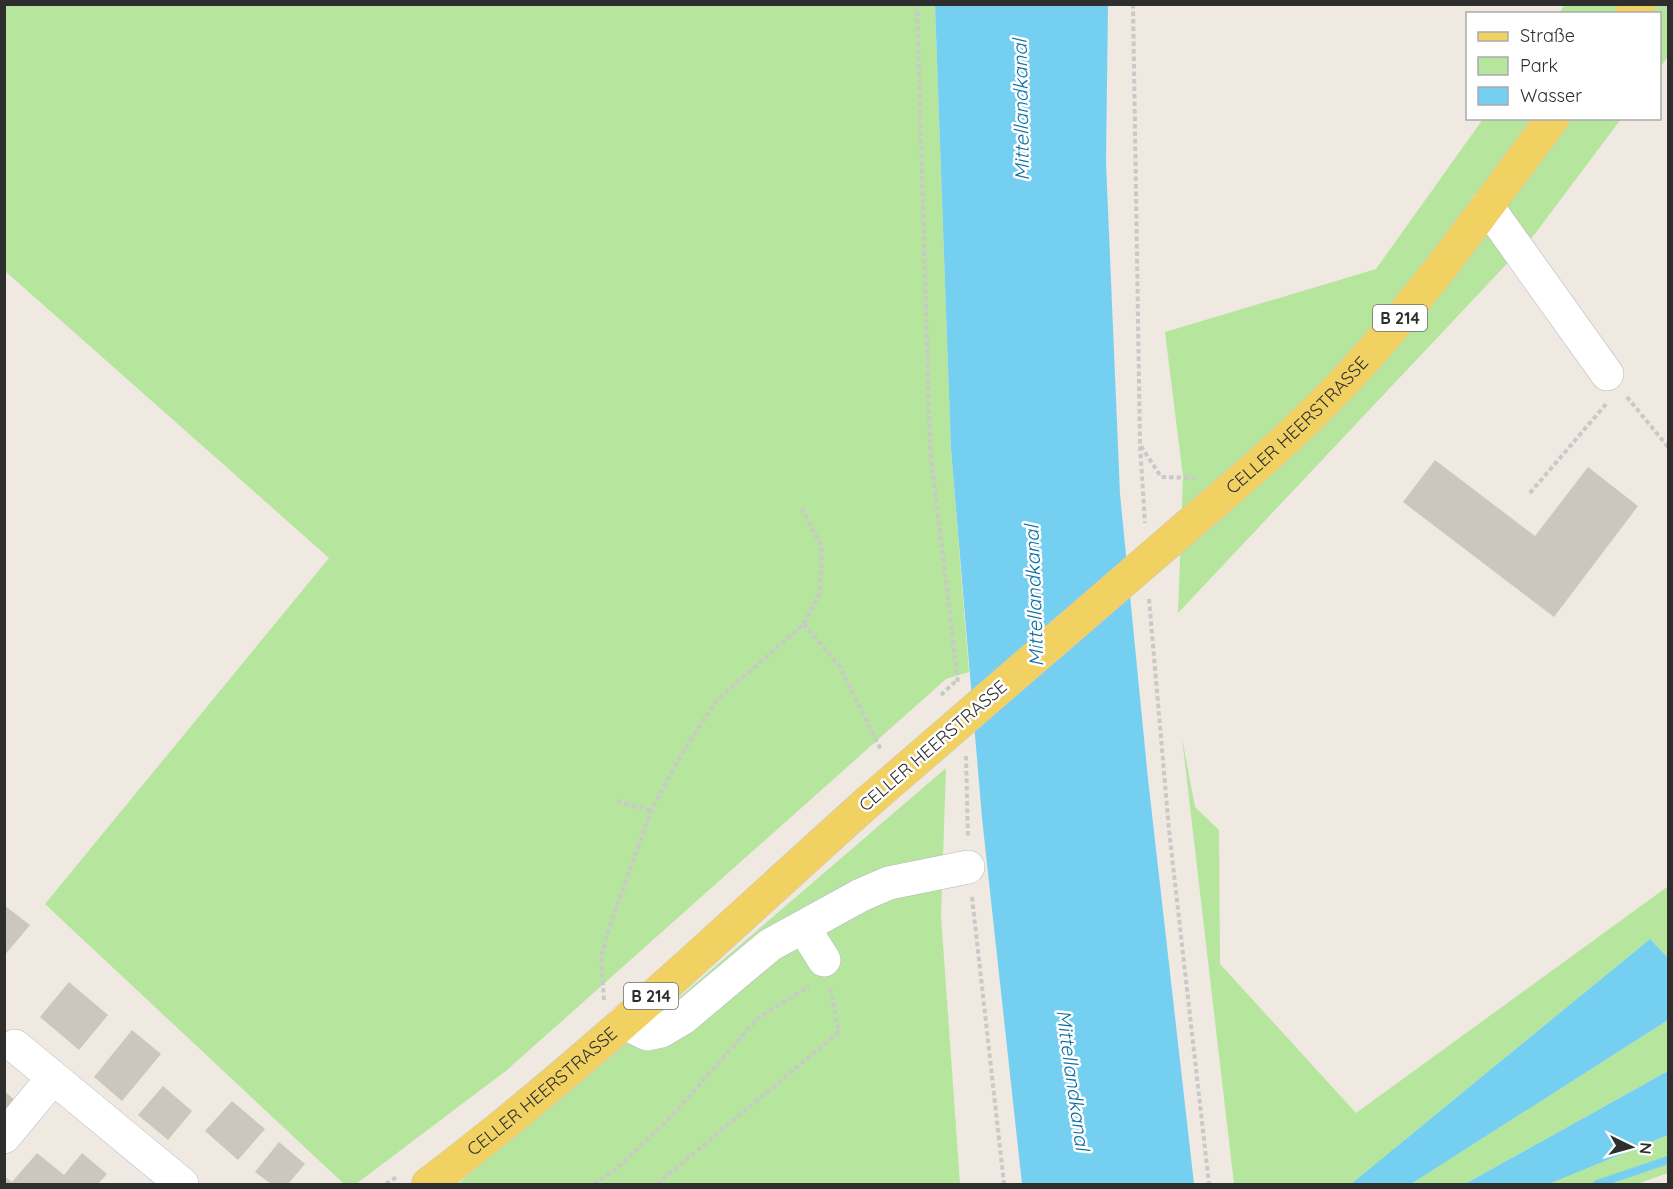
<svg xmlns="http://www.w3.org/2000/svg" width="1673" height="1189" font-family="Quicksand,sans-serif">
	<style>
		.green { fill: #b6e59e }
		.water { fill: #75cff0 }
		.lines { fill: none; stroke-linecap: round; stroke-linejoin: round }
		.stream { stroke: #75cff0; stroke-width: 8 }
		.building { fill: #cbc7bf }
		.minor-casing { stroke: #b4b7c1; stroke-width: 34 }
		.major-casing { stroke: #c9c9c9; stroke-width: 34 }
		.path { stroke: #c9c9c9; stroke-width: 4; stroke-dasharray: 4.5 3; stroke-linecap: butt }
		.minor { stroke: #fff; stroke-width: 33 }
		.major { stroke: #f2d163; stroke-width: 33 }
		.major-bridge-casing { stroke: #c9c9c9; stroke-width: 34; stroke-linecap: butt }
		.major-bridge { stroke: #f2d163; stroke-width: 33 }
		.labels { text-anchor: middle; stroke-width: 5; stroke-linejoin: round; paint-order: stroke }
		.shield { fill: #fff; stroke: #6d6d6d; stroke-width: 1.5 }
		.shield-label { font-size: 16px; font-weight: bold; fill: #2e2e2e }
		.street-label { font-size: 18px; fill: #2e2e2e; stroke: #fff }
		.water-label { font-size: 20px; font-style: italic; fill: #0d6fa3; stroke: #fff }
	</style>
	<rect width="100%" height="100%" fill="#efe9e1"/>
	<path class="green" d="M5 5H935L951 449 969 672 946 679 507 1070 356 1184H344L45 904 329 558 5 271Z
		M1565 5H1668V56L1660 68V14H1558Z
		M1483 119H1621L1534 235 1178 613 1183 477 1165 332 1376 269Z
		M1182 738 1195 807 1219 830 1220 964 1356 1113 1667 887 1668 958 1650 939 1351 1184H1234Z
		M946 768 941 916 960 1184H457L603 1063Z
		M1668 1020V1071L1465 1184H1411Z
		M1668 1135V1173L1637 1184H1549Z"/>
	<path class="water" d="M935 5H1108L1106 162 1120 494 1148 779 1194 1184H1022L982 818 951 449Z
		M1650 939 1668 958V1020L1411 1184H1351Z
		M1668 1071V1135L1549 1184H1465Z"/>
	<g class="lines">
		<path class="stream" d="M1597 1184 1668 1160"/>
	</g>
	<path class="building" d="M1435 460 1535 536 1588 467 1638 506 1554 617 1403 502Z
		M4 905 30 925 4 956Z
		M69 982 108 1015 79 1050 40 1017Z
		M132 1030 161 1054 122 1101 94 1077Z
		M163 1086 192 1111 168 1140 138 1115Z
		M4 1091 21 1105 4 1125Z
		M232 1101 265 1129 238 1160 205 1131Z
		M279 1142 305 1164 288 1184H271L255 1172Z
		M37 1153 64 1175 82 1153 107 1174 98 1184H4V1176L12 1182Z"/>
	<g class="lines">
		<g class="minor-casing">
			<path id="minor" d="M1487 206 1607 374
				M804 928 824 960
				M623 1022 647 1034 661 1031 683 1018 770 945 861 895 889 883 968 867
				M15 1046 182 1184
				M4 1137 53 1078"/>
		</g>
		<g class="major-casing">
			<g id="major">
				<path d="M1632 14 1639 4"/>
				<path id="s1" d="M1170 541C1234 486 1300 431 1357 368 1428 290 1489 203 1553 118"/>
				<path id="s2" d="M428 1184C583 1067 724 931 869 801"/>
			</g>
		</g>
		<path class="path" d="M917 4 930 448 958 683
			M1133 4 1140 445 1145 523
			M1627 397 1668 447
			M1141 446 1161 477 1197 478
			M1530 493 1607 403
			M1149 599 1169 830 1209 1184
			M804 624 840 667 881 750
			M941 695 957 680
			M966 756 968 838
			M617 801 651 811
			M972 897 1004 1184
			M604 1000 601 959 607 934 651 811 682 753 717 700 804 624 820 592 822 547 802 509
			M386 1184 398 1176
			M594 1184 615 1170 670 1118 758 1018 809 986
			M657 1184 839 1032 830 987"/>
		<use href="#minor" class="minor"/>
		<use href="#major" class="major"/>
		<g class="major-bridge-casing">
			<path id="major-bridge" d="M869 801 1170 541"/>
		</g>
		<use href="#major-bridge" class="major-bridge"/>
	</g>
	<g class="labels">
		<g class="shield">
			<rect x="1373" y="305" width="54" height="26" rx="4.5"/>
			<rect x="624" y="983" width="54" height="26" rx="4.5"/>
		</g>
		<g class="shield-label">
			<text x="1400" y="324">B 214</text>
			<text x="651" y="1002">B 214</text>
		</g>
		<g class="street-label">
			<text dy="6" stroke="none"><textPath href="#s1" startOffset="172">CELLER HEERSTRASSE</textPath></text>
			<text transform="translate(933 746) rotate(-41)" y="6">CELLER HEERSTRASSE</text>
			<text dy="6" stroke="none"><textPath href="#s2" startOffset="147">CELLER HEERSTRASSE</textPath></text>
		</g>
		<g class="water-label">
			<text transform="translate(1021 110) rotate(-91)" y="7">Mittellandkanal</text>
			<text transform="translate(1034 596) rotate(-92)" y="7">Mittellandkanal</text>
			<text transform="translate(1073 1080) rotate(82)" y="7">Mittellandkanal</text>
		</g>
	</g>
	<rect width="1673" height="1189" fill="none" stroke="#2e2e2e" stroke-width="12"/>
	<rect x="1466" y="12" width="195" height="108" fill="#ffffff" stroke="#ababab" stroke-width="1.5"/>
	<rect x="1478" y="32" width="30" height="9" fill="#f2d163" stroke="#ababab" stroke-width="1.5"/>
	<text x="1520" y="42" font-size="18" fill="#2e2e2e">Straße</text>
	<rect x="1478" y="57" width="30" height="18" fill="#b6e59e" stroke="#ababab" stroke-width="1.5"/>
	<text x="1520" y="72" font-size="18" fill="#2e2e2e">Park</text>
	<rect x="1478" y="87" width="30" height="18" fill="#75cff0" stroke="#ababab" stroke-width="1.5"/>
	<text x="1520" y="102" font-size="18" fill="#2e2e2e">Wasser</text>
	<g transform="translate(1631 1147) rotate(95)" stroke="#ffffff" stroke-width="4.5" paint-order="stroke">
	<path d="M0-4.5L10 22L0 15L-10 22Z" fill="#2e2e2e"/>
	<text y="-9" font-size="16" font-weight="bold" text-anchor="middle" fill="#2e2e2e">N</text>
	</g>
</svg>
